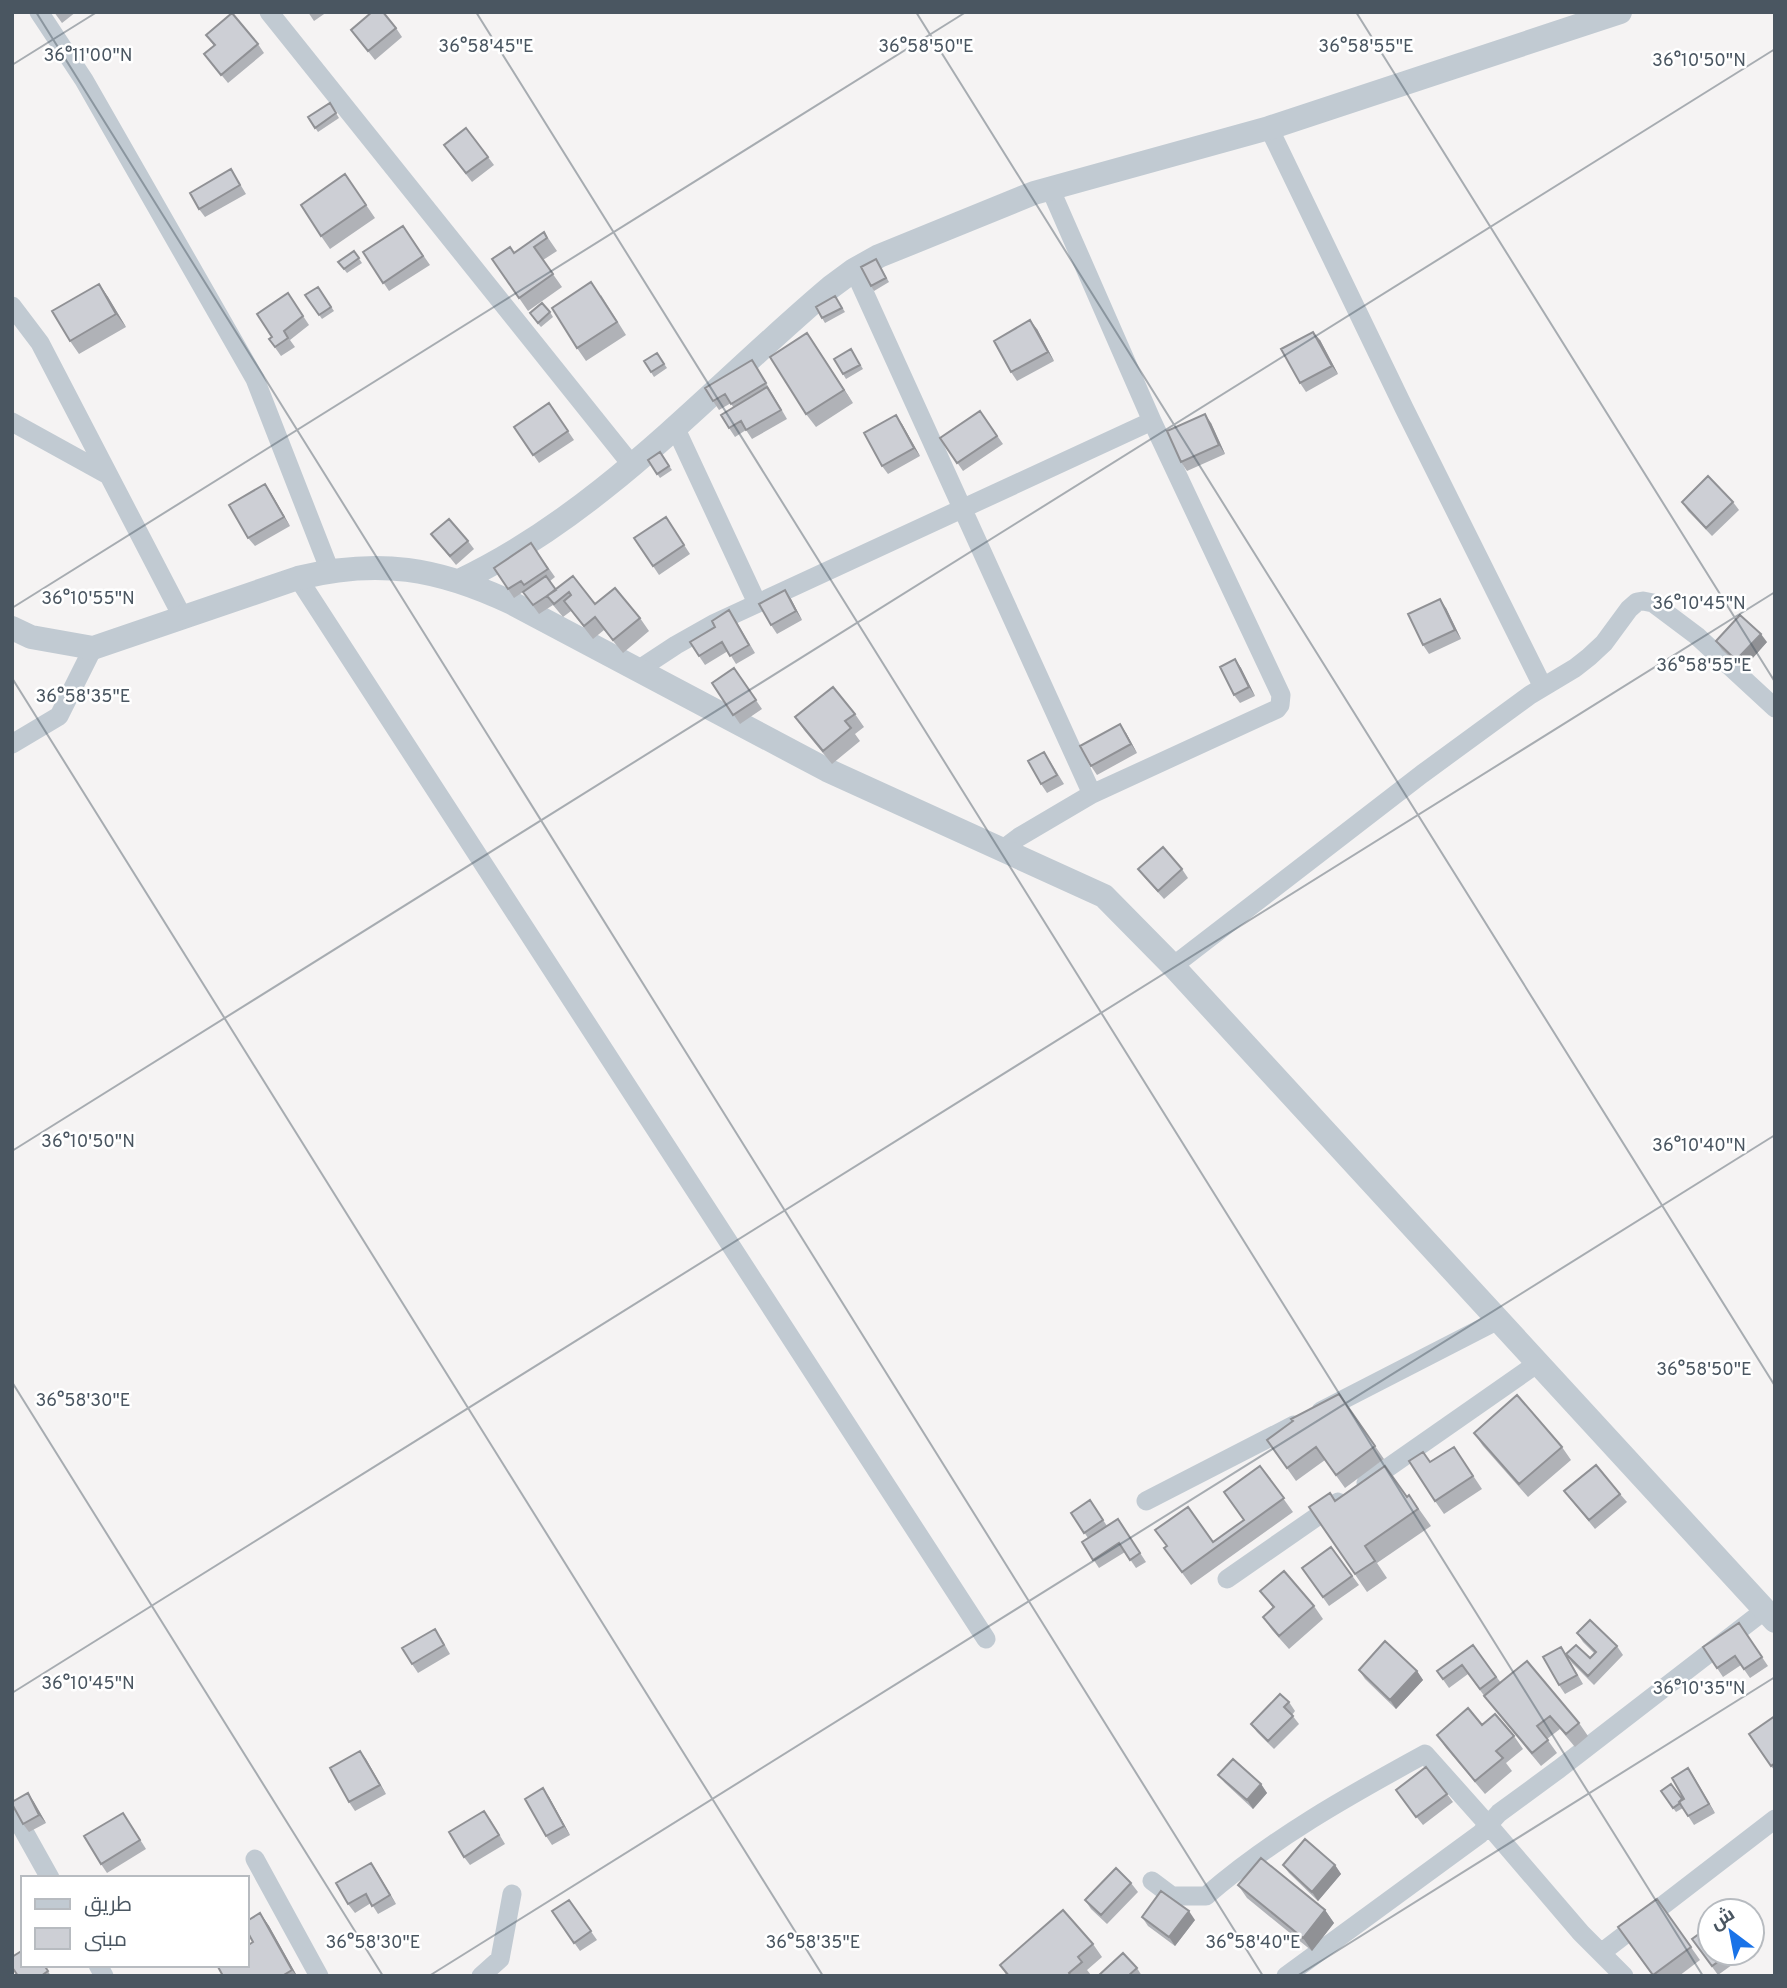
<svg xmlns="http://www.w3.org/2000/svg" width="1787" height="1988" font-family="Overpass,Cairo,sans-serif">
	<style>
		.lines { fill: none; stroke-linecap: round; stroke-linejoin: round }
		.minor { stroke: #c1cad2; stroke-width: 19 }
		.tertiary { stroke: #c1cad2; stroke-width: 24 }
		.wall { fill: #b0b2b7 }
		.shaded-wall { fill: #909195 }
		.building { fill: #cdcfd5; stroke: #909195; stroke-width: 2 }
		.ticks { fill: none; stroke: #4a5661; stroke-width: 2; stroke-opacity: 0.45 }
		.ticks-label { font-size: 18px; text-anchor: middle; fill: #4a5661; stroke: #fff; stroke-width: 5; stroke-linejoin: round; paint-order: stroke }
	</style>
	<rect width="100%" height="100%" fill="#f5f3f3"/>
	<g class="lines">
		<path class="minor" d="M39 12 84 80 255 379 330 571
			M269 12 631 464
			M1269 128 1404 408 1543 687
			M854 270 1092 794
			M12 306 40 343 183 618
			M12 422 108 475
			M675 427 757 603
			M298 578 986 1639
			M638 670 676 645 715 623 1152 421
			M12 744 59 716 93 648
			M1003 849 1019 837 1092 794 1277 709 1280 705 1281 695 1152 421 1050 188
			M1173 966 1422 774 1530 695 1575 668 1589 657 1604 643 1629 609 1637 602 1643 601 1653 603 1697 636 1775 708
			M1321 1411 1498 1320
			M1366 1483 1538 1363
			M1146 1501 1294 1425
			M1227 1579 1338 1502
			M12 1810 50 1878
			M255 1859 319 1976
			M1152 1881 1172 1896H1206C1273 1838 1348 1796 1425 1754L1491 1828 1581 1933 1624 1976
			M1601 1953 1775 1819
			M98 1965 104 1976
			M481 1976 500 1959 512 1894
			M1286 1976 1480 1834 1499 1813 1559 1769 1765 1610"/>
		<path class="tertiary" d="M459 581C603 513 711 388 831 287L854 270 879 256 1034 193 1269 128 1620 12
			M12 628 31 637 93 648 298 578C378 558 438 568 512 603L827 770 1104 896 1173 966 1775 1621"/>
	</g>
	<path class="wall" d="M54 12H76L62 23Z
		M308 12H327L314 21Z
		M396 28 402 37 375 60 351 30Z
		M206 35 258 44 264 53 228 83 204 54 214 46Z
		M330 103 339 118 318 132 308 117Z
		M450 154 488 157 494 165 472 182Z
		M231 169 246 194 205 217 199 209Z
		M345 174 375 218 330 249 321 236Z
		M403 226 430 265 389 291 363 252Z
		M544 232 557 251 543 260 562 287 528 311 492 259 514 253Z
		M354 251 362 263 347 273 338 262Z
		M879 264 889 282 874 291 871 286Z
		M99 284 108 297 126 327 79 354 70 341Z
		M318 287 334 311 322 319 305 295Z
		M288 293 309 325 290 340 295 347 281 356 269 339 272 337Z
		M601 295 626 335 586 361 577 348Z
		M835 296 845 312 825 323 822 318Z
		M550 312 553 317 541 327 533 318Z
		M1037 329 1054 361 1017 381 1011 372Z
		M807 333 853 403 816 427 806 414Z
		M1320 340 1338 374 1306 392 1300 383Z
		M657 353 667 368 654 377 644 361Z
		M854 354 863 369 846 379 843 374Z
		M758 369 787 419 752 439 746 430 735 437 729 428 733 407 731 403 719 410 713 401Z
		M549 403 574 440 539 463 514 427Z
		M980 411 1003 444 963 471 940 438Z
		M1211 423 1225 454 1187 471 1181 462Z
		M902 424 920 456 888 474 882 466Z
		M660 452 672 470 660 478 648 460Z
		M271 493 290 526 255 546 248 538Z
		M1682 502H1733L1739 510 1712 536 1688 511Z
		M666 517 690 554 659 575 653 566Z
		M431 534 468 541 474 549 456 565Z
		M531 543 555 577 550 581 556 589 573 576 595 604 640 618 649 631 623 653 604 630 593 639 571 611 563 617 553 605 539 614 523 592 514 598 494 568Z
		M791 599 802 620 777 634 771 625Z
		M1446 608 1461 639 1429 654 1423 645Z
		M735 619 755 653 736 664 728 651 705 665 699 656Z
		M1716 641 1767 642 1743 669 1722 650Z
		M1235 659 1241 668 1255 696 1240 703 1234 695Z
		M734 668 762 709 740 724 712 683Z
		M855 714 864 727 855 734 860 741 832 764 804 730 795 717Z
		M1126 733 1137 753 1097 775 1091 766Z
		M1050 761 1064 784 1047 793 1041 784Z
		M1138 869H1182L1188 878 1164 899 1145 878Z
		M1339 1394 1384 1459 1345 1488 1325 1460 1296 1481 1267 1440Z
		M1474 1433 1562 1447 1571 1460 1528 1497 1483 1446Z
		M1454 1447 1482 1489 1444 1514 1435 1501 1430 1462Z
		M1260 1466 1293 1512 1191 1585 1164 1548 1167 1546 1213 1542 1244 1520Z
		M1564 1491 1620 1494 1627 1502 1595 1529Z
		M1409 1495 1431 1526 1377 1563 1387 1578 1367 1592 1309 1507 1335 1501 1407 1497Z
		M1090 1500 1107 1526 1118 1519 1146 1562 1136 1568 1125 1552 1099 1568 1082 1542 1088 1538 1071 1513Z
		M1331 1547 1359 1585 1329 1606 1302 1568Z
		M1260 1591 1314 1606 1323 1619 1289 1649 1272 1630 1263 1617 1273 1608Z
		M1739 1623 1768 1666 1750 1678 1741 1665 1723 1677 1703 1647Z
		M1577 1633 1617 1646 1623 1655 1594 1685 1572 1663 1566 1654 1590 1658 1595 1654 1583 1642Z
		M441 1638 450 1654 418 1673 412 1664Z
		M1473 1645 1501 1683 1579 1723 1588 1736 1575 1747 1560 1729 1547 1739 1557 1753 1541 1766 1494 1709 1468 1674 1449 1688 1437 1671Z
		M1567 1656 1583 1684 1565 1694 1559 1685Z
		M1359 1670 1417 1671 1423 1680 1396 1709 1365 1679Z
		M1289 1702 1295 1711 1292 1715 1299 1724 1274 1749 1257 1732 1251 1724Z
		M1775 1716V1771L1771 1766Z
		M1482 1725 1514 1736 1523 1749 1506 1763 1512 1771 1485 1794 1446 1748 1437 1735Z
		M360 1751 386 1794 355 1811 349 1802Z
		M1688 1768 1715 1813 1694 1825 1683 1808 1676 1812 1661 1791 1682 1799H1684Z
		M1218 1775 1261 1784 1267 1793 1253 1809 1225 1783Z
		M28 1793 46 1823 29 1832 23 1824Z
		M1447 1794 1453 1802 1423 1825 1402 1799Z
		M549 1797 570 1835 552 1845 546 1836Z
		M490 1819 505 1844 470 1865 464 1857Z
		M129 1822 146 1849 107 1873 101 1864Z
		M1283 1865H1335L1341 1874 1318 1901 1289 1873Z
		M377 1872 396 1904 378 1914 371 1903 355 1913 348 1904Z
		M1131 1883 1138 1892 1107 1924 1091 1909 1085 1900Z
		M1238 1885 1325 1910 1334 1923 1312 1951 1247 1898Z
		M1657 1899 1700 1960 1679 1976H1653L1618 1927Z
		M569 1900 597 1940 580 1951 552 1911Z
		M260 1913 269 1926 297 1976H223L253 1942Z
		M1142 1917 1195 1920 1175 1946 1148 1926Z
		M1692 1939 1710 1953H1740L1743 1957 1718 1975Z
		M1093 1944 1102 1957 1087 1970 1091 1975 1090 1976H1007L1000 1965Z
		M44 1965 51 1976H18Z
		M1137 1968 1142 1976H1098Z"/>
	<path class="shaded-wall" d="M99 284 108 297 126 327 116 314Z
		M1030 320 1037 329 1054 361 1048 352Z
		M1313 332 1320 340 1338 374 1332 366Z
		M807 333 816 346 853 403 844 390Z
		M1205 414 1211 423 1225 454 1219 445Z
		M896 415 902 424 920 456 914 448Z
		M265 484 271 493 290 526 284 517Z
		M785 590 791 599 802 620 796 611Z
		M1440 599 1446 608 1461 639 1455 630Z
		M1761 634 1767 642 1743 669 1736 660Z
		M1235 659 1241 668 1255 696 1249 687Z
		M1120 724 1126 733 1137 753 1131 744Z
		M1417 1671 1423 1680 1396 1709 1390 1700Z
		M360 1751 366 1759 386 1794 380 1785Z
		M1688 1768 1694 1777 1715 1813 1709 1804Z
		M1261 1784 1267 1793 1253 1809 1247 1800Z
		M543 1788 549 1797 570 1835 564 1826Z
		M28 1793 34 1802 46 1823 39 1815Z
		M371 1863 377 1872 396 1904 390 1895Z
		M1335 1865 1341 1874 1318 1901 1312 1892Z
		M1325 1910 1334 1923 1312 1951 1303 1938Z
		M1189 1911 1195 1920 1175 1946 1169 1937Z
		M260 1913 269 1926 297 1976 292 1970Z"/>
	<path class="building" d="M372 12H383L396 28 368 51 351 30Z
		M232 13 258 44 221 75 204 54 215 45 206 35Z
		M330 103 336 113 315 128 308 117Z
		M466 128 488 157 466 173 444 145Z
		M231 169 240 185 199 209 190 193Z
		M345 174 366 205 321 236 301 205Z
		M403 226 423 256 383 283 363 252Z
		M544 232 547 238 534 247 553 274 519 298 492 259 510 247 514 253Z
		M354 251 359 258 344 269 338 262Z
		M876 259 886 278 871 286 861 267Z
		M591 282 617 322 577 348 552 308Z
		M99 284 116 314 70 341 52 311Z
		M318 287 331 307 319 315 305 295Z
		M288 293 303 316 284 331 288 338 275 347 269 339 272 337 257 314Z
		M835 296 842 308 822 318 816 307Z
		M542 303 550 312 538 323 530 313Z
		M1030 320 1048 352 1011 372 994 341Z
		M1313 332 1332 366 1300 383 1281 349Z
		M807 333 844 390 806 414 770 357Z
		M851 349 860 365 843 374 834 359Z
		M657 353 664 364 651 372 644 361Z
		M752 360 766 383 731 404 725 394 713 401 705 388Z
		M767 387 781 410 746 430 741 421 729 428 721 415Z
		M549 403 568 431 533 455 514 427Z
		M980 411 997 436 957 463 940 438Z
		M1205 414 1219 445 1181 462 1167 431Z
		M896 415 914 448 882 466 864 433Z
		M660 452 669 466 657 474 648 460Z
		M1708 476 1733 502 1706 528 1682 502Z
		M265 484 284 517 248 538 229 505Z
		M666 517 684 545 653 566 634 538Z
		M449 519 468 541 450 556 431 534Z
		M531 543 548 569 524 585 521 581 508 589 494 568Z
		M546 576 556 590 533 605 523 592Z
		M573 576 595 604 615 588 640 618 613 640 595 617 584 626 564 601 571 595 569 592 554 604 547 596Z
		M785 590 796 611 771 625 759 604Z
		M1440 599 1455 630 1423 645 1408 614Z
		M729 610 749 645 730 656 722 642 699 656 690 642 715 627 712 621Z
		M1740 615 1761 634 1736 660 1716 641Z
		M1235 659 1249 687 1234 695 1220 667Z
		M734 668 756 700 733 715 712 683Z
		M833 687 855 714 845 721 851 728 823 751 795 717Z
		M1120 724 1131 744 1091 766 1080 746Z
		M1044 752 1057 775 1041 784 1028 761Z
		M1163 847 1182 869 1158 891 1138 869Z
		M1339 1394 1375 1446 1336 1475 1316 1447 1287 1468 1267 1440 1293 1421 1291 1419Z
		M1517 1395 1562 1447 1519 1484 1474 1433Z
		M1454 1447 1473 1476 1435 1501 1409 1461 1423 1452 1430 1462Z
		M1596 1465 1620 1494 1589 1520 1564 1491Z
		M1260 1466 1284 1498 1182 1572 1164 1548 1167 1546 1155 1530 1188 1507 1213 1542 1244 1520 1224 1492Z
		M1385 1466 1407 1497 1409 1495 1418 1509 1365 1546 1375 1561 1355 1574 1309 1507 1330 1493 1335 1501Z
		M1090 1500 1103 1520 1084 1533 1071 1513Z
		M1118 1519 1140 1553 1130 1560 1119 1543 1093 1560 1082 1542Z
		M1331 1547 1352 1576 1323 1597 1302 1568Z
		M1284 1571 1314 1606 1279 1636 1263 1617 1274 1607 1260 1591Z
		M1590 1620 1617 1646 1588 1676 1566 1654 1576 1645 1590 1658 1596 1652 1577 1633Z
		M1739 1623 1762 1657 1744 1669 1735 1656 1717 1668 1703 1647Z
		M435 1629 444 1645 412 1664 402 1648Z
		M1385 1641 1417 1671 1390 1700 1359 1670Z
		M1473 1645 1496 1677 1480 1689 1462 1665 1443 1679 1437 1671Z
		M1561 1647 1577 1675 1559 1685 1543 1657Z
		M1527 1661 1579 1723 1566 1734 1550 1716 1537 1726 1548 1740 1532 1753 1484 1696Z
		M1280 1694 1289 1702 1284 1707 1293 1716 1268 1741 1251 1724Z
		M1468 1708 1482 1725 1495 1714 1514 1736 1496 1751 1503 1758 1475 1781 1437 1735Z
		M1775 1716V1763L1771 1766 1749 1734Z
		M360 1751 380 1785 349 1802 330 1768Z
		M1233 1759 1261 1784 1247 1800 1218 1775Z
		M1426 1767 1447 1794 1416 1817 1396 1790Z
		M1688 1768 1709 1804 1688 1816 1679 1802 1684 1799 1672 1778Z
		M1671 1784 1682 1799 1679 1802 1680 1803 1673 1808 1661 1791Z
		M543 1788 564 1826 546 1836 525 1799Z
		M28 1793 39 1815 23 1824 12 1804V1802Z
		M484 1811 499 1835 464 1857 449 1832Z
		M123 1813 140 1840 101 1864 84 1836Z
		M1305 1839 1335 1865 1312 1892 1283 1865Z
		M1261 1858 1325 1910 1303 1938 1238 1885Z
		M371 1863 390 1895 372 1906 366 1894 348 1904 336 1883Z
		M1116 1868 1131 1883 1101 1915 1085 1900Z
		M1161 1891 1189 1911 1169 1937 1142 1917Z
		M1657 1899 1691 1947 1653 1975 1618 1927Z
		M569 1900 591 1931 574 1943 552 1911Z
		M1063 1910 1093 1944 1078 1957 1082 1962 1069 1973 1071 1976H1009L1000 1965Z
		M260 1913 292 1970 282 1976H223L217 1965H247V1946L253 1942 247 1931V1921Z
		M1710 1926V1953H1730L1712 1966 1692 1939Z
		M23 1950V1965H44L48 1971 41 1976H18L12 1967V1957Z
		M1123 1953 1137 1968 1128 1976H1098Z"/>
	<path class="ticks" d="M36 12 1263 1976M476 12 1703 1976M916 12 1775 1386M1356 12 1775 682M12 65 97 12M12 608 966 12M12 678 823 1976M12 1151 1775 49M12 1382 383 1976M12 1693 1775 592M429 1976 1775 1135M1297 1976 1775 1677"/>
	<g class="ticks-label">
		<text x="926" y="52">36°58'50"E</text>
		<text x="486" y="52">36°58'45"E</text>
		<text x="1366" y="52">36°58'55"E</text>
		<text x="88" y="61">36°11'00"N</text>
		<text x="1699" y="66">36°10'50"N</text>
		<text x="88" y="604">36°10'55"N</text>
		<text x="1699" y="609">36°10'45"N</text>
		<text x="1704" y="671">36°58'55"E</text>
		<text x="83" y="702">36°58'35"E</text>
		<text x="88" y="1147">36°10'50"N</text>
		<text x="1699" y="1151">36°10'40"N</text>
		<text x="1704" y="1375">36°58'50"E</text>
		<text x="83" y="1406">36°58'30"E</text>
		<text x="88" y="1689">36°10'45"N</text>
		<text x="1699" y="1694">36°10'35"N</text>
		<text x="373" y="1948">36°58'30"E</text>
		<text x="813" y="1948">36°58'35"E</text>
		<text x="1253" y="1948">36°58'40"E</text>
	</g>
	<rect width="1787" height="1988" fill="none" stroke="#4a5661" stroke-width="28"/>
	<rect x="21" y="1876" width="228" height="91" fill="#ffffff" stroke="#b7bbc0" stroke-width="2"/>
	<rect x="35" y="1899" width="35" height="10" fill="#c1cad2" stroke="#b7bbc0" stroke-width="2"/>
	<text x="84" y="1911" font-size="21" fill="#4a5661">طريق</text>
	<rect x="35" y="1928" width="35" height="21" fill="#cdcfd5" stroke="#b7bbc0" stroke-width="2"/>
	<text x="84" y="1946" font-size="21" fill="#4a5661">مبنى</text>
	<g transform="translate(1731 1932) rotate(328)"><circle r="33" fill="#ffffff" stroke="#b7bbc0" stroke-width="2"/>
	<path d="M0-5L12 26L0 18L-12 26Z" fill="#1a73e8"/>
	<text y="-10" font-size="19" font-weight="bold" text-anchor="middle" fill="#4a5661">ش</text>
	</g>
</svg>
